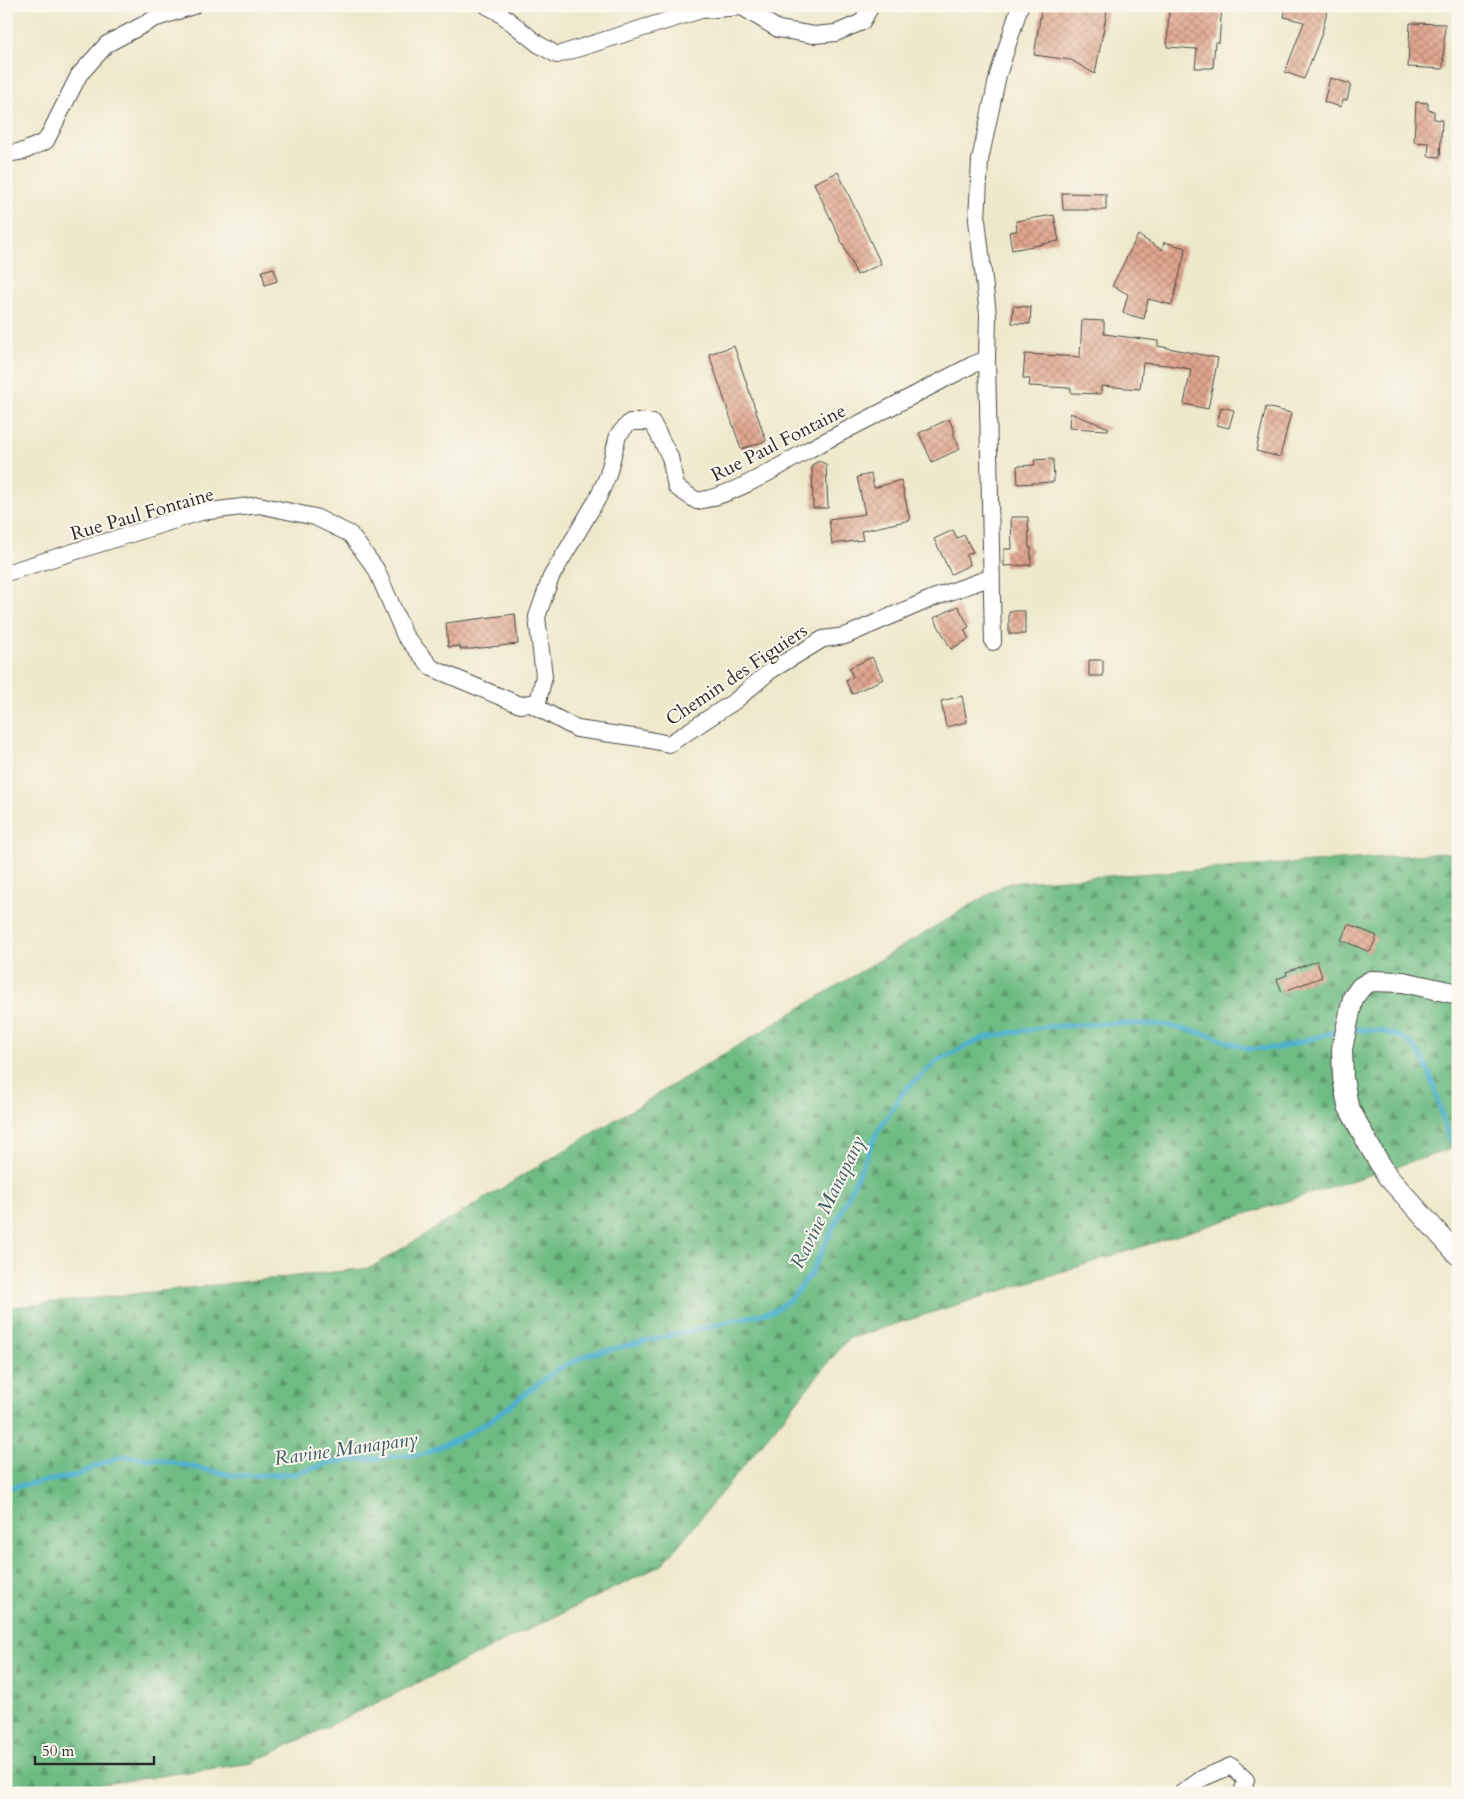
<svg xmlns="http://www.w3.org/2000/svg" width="1464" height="1799" font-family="Cardo,serif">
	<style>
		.forest { fill: url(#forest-firs); stroke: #4c7458 }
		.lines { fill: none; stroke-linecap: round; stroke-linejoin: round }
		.stream { stroke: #4fb1ce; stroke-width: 5 }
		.building { fill: url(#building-cross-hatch) }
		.minor-casing { stroke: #484743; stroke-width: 18 }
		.major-casing { stroke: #484743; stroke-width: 22 }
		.minor { stroke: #fff; stroke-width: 16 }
		.major { stroke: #fff; stroke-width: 20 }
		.labels { text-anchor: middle; stroke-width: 4; stroke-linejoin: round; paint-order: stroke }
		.street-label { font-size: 19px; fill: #2b2b2b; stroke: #fbf7ec }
		.water-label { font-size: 20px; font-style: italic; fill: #385a64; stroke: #fbf7ec }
	</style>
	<defs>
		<pattern id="forest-firs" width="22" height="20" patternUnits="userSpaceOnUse" patternTransform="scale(1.25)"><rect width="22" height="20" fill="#6ebc84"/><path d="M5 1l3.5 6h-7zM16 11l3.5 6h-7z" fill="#5b996c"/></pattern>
		<pattern id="building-cross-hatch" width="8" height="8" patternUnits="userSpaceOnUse" patternTransform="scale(1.25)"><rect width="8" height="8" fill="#e1a68f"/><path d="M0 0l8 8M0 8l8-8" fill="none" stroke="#b78775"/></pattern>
	</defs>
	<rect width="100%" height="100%" fill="#fbf7ec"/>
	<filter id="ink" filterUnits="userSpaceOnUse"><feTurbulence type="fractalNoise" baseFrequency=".02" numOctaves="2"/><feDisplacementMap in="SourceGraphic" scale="10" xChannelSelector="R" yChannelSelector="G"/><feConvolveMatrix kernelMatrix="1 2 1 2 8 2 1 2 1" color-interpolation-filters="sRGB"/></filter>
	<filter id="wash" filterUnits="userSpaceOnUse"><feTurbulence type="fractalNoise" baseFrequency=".0096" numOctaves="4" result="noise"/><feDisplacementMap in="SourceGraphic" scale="20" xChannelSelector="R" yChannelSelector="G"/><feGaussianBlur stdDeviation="1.12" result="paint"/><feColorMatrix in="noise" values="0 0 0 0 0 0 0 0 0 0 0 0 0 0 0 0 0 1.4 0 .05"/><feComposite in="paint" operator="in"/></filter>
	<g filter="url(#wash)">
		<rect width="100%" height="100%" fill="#eee8cc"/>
		<path class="forest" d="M1458 852V1147L848 1339 662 1565 252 1763 39 1793H6V1308L370 1268 1007 883Z"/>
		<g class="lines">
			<path class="stream" d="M1350 1029C1369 1030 1390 1030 1406 1040 1425 1051 1435 1088 1440 1108 1444 1123 1447 1138 1458 1150
				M6 1488 75 1476 96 1466 122 1456 154 1459 236 1476 295 1474 332 1462 424 1454 460 1438 491 1420 558 1369 587 1355 774 1311 791 1299 810 1275 841 1212 878 1131 904 1091 938 1060 983 1038 1044 1027 1114 1023 1165 1025 1206 1034 1248 1049 1279 1048 1342 1030"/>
		</g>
		<g id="blocks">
			<path class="building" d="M1042 6H1108L1095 74 1071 60 1034 55Z
				M1169 6H1222L1219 42H1215L1213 68H1195L1197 49 1167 47Z
				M1286 6H1328L1322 33 1304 79 1285 72 1304 22 1284 17Z
				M1410 23 1445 24 1443 69 1408 67Z
				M1330 78 1351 84 1347 100H1343L1341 107 1324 102Z
				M1416 102 1428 103V110L1434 111V119L1442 120 1440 157 1428 156 1429 143 1414 142Z
				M838 172 881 264 857 275 814 183Z
				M1062 193 1106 194V210H1063Z
				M1054 215 1059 241 1012 250 1009 232 1017 231 1016 221Z
				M1138 235 1162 250 1164 242 1186 248 1172 305 1148 299 1144 319 1123 313 1128 294 1112 286Z
				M274 268 277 281 265 285 262 271Z
				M1013 306 1031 307 1030 324 1012 323Z
				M1082 320 1104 321V334L1158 341V346L1218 358 1208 409 1184 404 1191 369 1168 365 1143 363 1140 389 1101 386V394L1071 393V388L1029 386 1030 379 1023 378 1025 354 1080 357Z
				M734 346 766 441 741 449 709 354Z
				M1221 407 1234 410 1229 428 1217 425Z
				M1266 407 1291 413 1280 457 1256 451Z
				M1070 413 1109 428 1108 430 1069 428Z
				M949 419 955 432 953 433 960 449 932 462 919 433Z
				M1053 459 1054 482 1018 484 1017 466 1035 465 1034 460Z
				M819 461 826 464 828 508H813L812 465Z
				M871 474 874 488 901 480 910 520 861 531 863 540 832 544 829 519 865 514 857 477Z
				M1011 517H1028L1029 548H1031V565L1004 566V549H1012Z
				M953 530 957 538 964 535 973 552 966 555 970 565 951 574 934 539Z
				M958 606 969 627 964 630 969 639 951 649 934 618Z
				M1009 611H1025V634H1009Z
				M515 614 518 644 472 649H460V646L448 647 446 623Z
				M872 657 883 679 852 694 846 681 853 677 849 668Z
				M1089 660H1103V676H1089Z
				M962 696 967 722 946 727 941 701Z
				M1348 924 1377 936 1370 952 1341 940Z
				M1317 961 1322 977 1282 992 1277 979 1287 975 1286 972Z"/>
		</g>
	</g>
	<g filter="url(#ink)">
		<use href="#blocks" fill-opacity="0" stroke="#484743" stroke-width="1"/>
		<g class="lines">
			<g class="minor-casing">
				<path id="minor" d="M487 6 497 11 538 44 557 55 701 10 742 7 778 29 814 35 836 33 862 22 871 6
					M6 154 24 151 46 141 79 75 107 44 154 19 193 6
					M987 359 993 642
					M6 573 201 512 259 505 315 517 350 534 376 569 405 636 432 668 520 705 538 702 544 676 537 617 551 577 598 498 608 475 618 435 630 422H652L670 457 676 487 697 501C735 495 776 468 810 449 864 421 918 393 972 365L987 359 988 314 977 220 980 160 998 75 1020 6
					M529 703 577 729 640 738 669 744 735 701 770 671 823 639 845 636 933 598 992 577
					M1182 1793 1203 1778 1231 1766 1246 1780 1242 1793"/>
			</g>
			<g class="major-casing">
				<path id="major" d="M1458 994 1403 982 1371 981 1361 987 1353 998 1342 1049 1343 1078 1348 1106 1371 1149 1388 1177 1458 1255"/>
			</g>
			<use href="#minor" class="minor"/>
			<use href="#major" class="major"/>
		</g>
	</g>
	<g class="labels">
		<g class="street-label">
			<text transform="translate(778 442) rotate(-27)" y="7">Rue Paul Fontaine</text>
			<text transform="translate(142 513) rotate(-16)" y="7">Rue Paul Fontaine</text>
			<text transform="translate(736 674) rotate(-34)" y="7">Chemin des Figuiers</text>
		</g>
		<g class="water-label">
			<text transform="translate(827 1202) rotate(-64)" y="7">Ravine Manapany</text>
			<text transform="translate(346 1448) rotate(-8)" y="7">Ravine Manapany</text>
		</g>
	</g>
	<rect width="1464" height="1799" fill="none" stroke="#fbf7ec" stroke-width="25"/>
	<path d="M35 1756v8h119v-8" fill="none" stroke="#2b2b2b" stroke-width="2.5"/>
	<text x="42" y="1756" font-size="15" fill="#2b2b2b" stroke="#fbf7ec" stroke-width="4" paint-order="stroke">50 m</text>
</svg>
